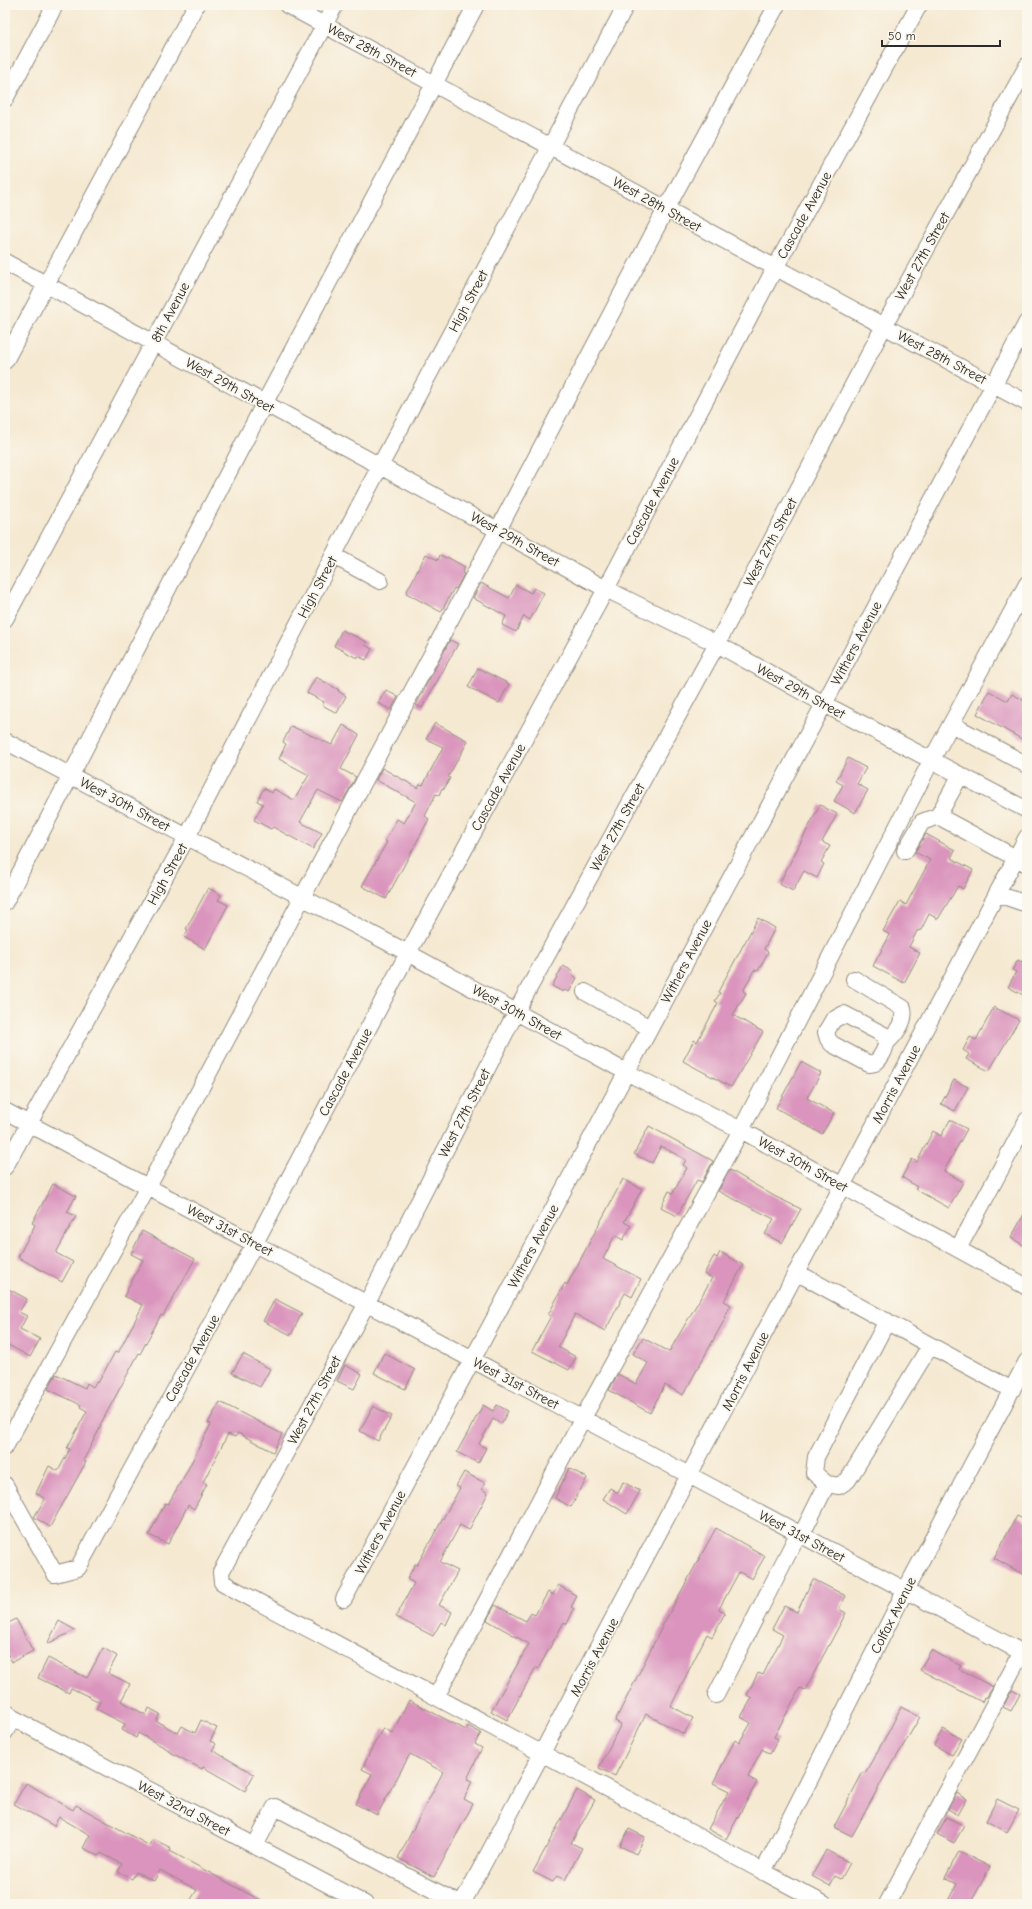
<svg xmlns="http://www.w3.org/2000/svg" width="1032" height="1909" font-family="'Comic Neue',sans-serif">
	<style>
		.building { fill: #da94bd }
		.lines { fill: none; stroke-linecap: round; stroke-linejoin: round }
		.minor-casing { stroke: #908a7e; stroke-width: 18 }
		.minor { stroke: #fff; stroke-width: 16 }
		.labels { text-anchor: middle; stroke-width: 3.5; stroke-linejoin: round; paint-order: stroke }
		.street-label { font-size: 14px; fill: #2b2b2b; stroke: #fbf7ec }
	</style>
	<rect width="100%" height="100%" fill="#fbf7ec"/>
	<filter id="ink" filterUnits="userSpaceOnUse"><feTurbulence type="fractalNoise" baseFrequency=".025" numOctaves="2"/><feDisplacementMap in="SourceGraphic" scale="8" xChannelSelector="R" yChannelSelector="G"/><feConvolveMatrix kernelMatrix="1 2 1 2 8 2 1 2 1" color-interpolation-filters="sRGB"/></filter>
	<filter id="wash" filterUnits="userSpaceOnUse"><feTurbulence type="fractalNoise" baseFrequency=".012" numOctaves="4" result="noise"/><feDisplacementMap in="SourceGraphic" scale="16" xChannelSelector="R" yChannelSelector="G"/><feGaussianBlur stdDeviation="0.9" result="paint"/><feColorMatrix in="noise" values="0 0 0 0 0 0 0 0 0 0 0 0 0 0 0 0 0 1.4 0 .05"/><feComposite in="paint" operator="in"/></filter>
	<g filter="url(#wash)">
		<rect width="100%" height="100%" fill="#f5e9d2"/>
		<g id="blocks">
			<path class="building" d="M426 554 438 560 440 555 446 558 447 557 465 567 462 573 464 574 456 589 454 588 441 612 406 593Z
				M481 583 509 598 516 585 531 593 534 588 544 593 530 620 524 616 516 632 502 625 506 616 473 598Z
				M342 630 367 642 365 645 372 649 366 660 358 656 357 658 334 646Z
				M450 640 458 644 422 708 416 705Z
				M478 668 509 684 499 703 468 687Z
				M316 677 339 690 338 691 346 696 337 713 322 705 324 702 307 693Z
				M386 690 398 697 391 710 378 703Z
				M989 691 1008 701 1012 694 1027 702V742L977 714Z
				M435 723 468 741 448 777 450 778 444 789 442 788 439 795 436 794 425 816 429 819 386 899 362 886 387 842 385 841 397 819 404 823 416 802 376 780 382 768 418 788 420 784 423 785 443 747 426 739Z
				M343 725 359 735 341 769 356 777 342 802 318 790 300 822 322 833 313 849 273 827 271 829 254 820 263 804 257 801 264 788 272 793 274 789 294 800 309 775 279 759 286 744 283 742 291 726 332 745Z
				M848 758 866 768 857 784 868 790 855 813 834 801 843 785 836 781Z
				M820 805 837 814 822 842 830 846 821 862 824 864 817 878 804 871 793 891 779 884Z
				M926 834 955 850 951 858 973 870 963 889 958 886 938 919 929 914 921 930 917 931 909 947 920 953 904 983 873 966 890 935 883 931 900 901 906 905 930 860 915 852Z
				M208 888 221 895 218 900 228 905 205 949 184 937 188 930 186 929Z
				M758 918 775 928 764 949 768 952 758 971 754 970 743 991 746 993 733 1015 763 1032 731 1087 683 1061 694 1040 697 1042 718 1003 715 1001 720 993 718 992Z
				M1027 952V997L1008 987 1016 972 1012 970 1018 960 1022 962Z
				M563 966 573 971 572 975 577 978 569 992 564 990 563 992 552 986Z
				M994 1007 1019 1020 989 1071 966 1059 969 1054 963 1050 970 1037 976 1040Z
				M801 1062 821 1073 807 1098 834 1113 822 1134 776 1108Z
				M954 1080 968 1087 955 1111 941 1104Z
				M950 1120 967 1129 944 1171 963 1182 949 1208 915 1189 917 1187 902 1177 912 1159 917 1162 933 1131 941 1136Z
				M649 1126 713 1161 702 1182 697 1180 677 1216 661 1207 669 1191 673 1193 687 1168 683 1165 686 1160 661 1146 652 1163 634 1154Z
				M730 1170 774 1196 801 1209 782 1243 765 1234 774 1219 718 1191Z
				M623 1179 642 1189 624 1222 631 1226 623 1240 615 1235 603 1259 641 1279 632 1297 625 1293 605 1331 575 1314 558 1347 576 1357 569 1370 532 1351 551 1316 548 1315 565 1283 567 1285Z
				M53 1184 76 1196 67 1212 76 1216 56 1253 73 1262 62 1282 18 1257 35 1225 32 1223Z
				M1027 1209V1247L1011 1238Z
				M142 1231 195 1259 163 1316 161 1315 140 1354 139 1353 100 1425 101 1426 83 1461 86 1462 50 1527 34 1517 45 1499 36 1493 49 1466 58 1471 70 1449 67 1448 87 1411 80 1407 81 1405 48 1389 56 1374 85 1388 87 1383 93 1387 96 1382 98 1383 115 1352 118 1353 143 1305 124 1296 143 1260 131 1254Z
				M720 1252 743 1265 724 1301 731 1305 725 1316 726 1317 683 1395 665 1385 650 1413 609 1390 618 1374 636 1384 648 1363 633 1354 643 1338 669 1352 712 1278 704 1274 714 1256 717 1258Z
				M5 1287 27 1299 19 1312 27 1316 20 1329 40 1339 30 1357 5 1343Z
				M275 1299 302 1313 291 1335 263 1321Z
				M384 1353 415 1370 405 1389 374 1373Z
				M243 1354 270 1369 260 1387 232 1373Z
				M345 1365 362 1374 354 1389 337 1381Z
				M220 1402 282 1434 273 1452 238 1433 235 1437 228 1434 203 1482 207 1484 194 1509 188 1505 168 1544 149 1535 165 1503 168 1504 186 1473 211 1424 208 1423Z
				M483 1405 493 1411 497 1405 508 1411 501 1424 493 1419 479 1444 486 1448 478 1463 457 1452Z
				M373 1406 392 1416 378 1441 360 1431Z
				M569 1468 587 1478 571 1507 555 1498Z
				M464 1472 485 1483 482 1489 488 1493 469 1530 460 1525 440 1562 458 1571 439 1605 452 1612 446 1625 441 1622 433 1636 396 1617 414 1583 407 1579 415 1564 417 1565 460 1488 456 1486Z
				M623 1482 640 1491 627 1514 603 1499 610 1488 618 1493Z
				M1017 1516 1027 1521V1576L994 1558Z
				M716 1528 765 1556 752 1579 739 1572 719 1609 725 1613 712 1637 707 1634 671 1706 693 1718 684 1734 646 1714 615 1776 599 1768 621 1724 615 1721 665 1621Z
				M813 1579 846 1596 839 1609 846 1613 805 1690 800 1688 774 1737 778 1739 770 1754 762 1749 748 1777 757 1782 726 1839 708 1829 729 1791 713 1783 735 1740 739 1743 751 1723 741 1717 752 1698 747 1695 758 1673 763 1675 783 1635 772 1629 784 1606 797 1612Z
				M558 1585 577 1596 571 1607 574 1609 567 1624 564 1622 538 1669 536 1667 507 1720 491 1711 529 1644 487 1620 495 1605 526 1621 531 1613 535 1615 548 1592 553 1595Z
				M16 1619 33 1651 12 1662 5 1649V1625Z
				M59 1621 75 1630 47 1644Z
				M103 1648 117 1656 108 1673 130 1684 121 1701 146 1715 149 1708 160 1714 156 1721 178 1733 182 1726 195 1733 201 1720 217 1728 210 1741 216 1744 212 1750 254 1774 245 1791 203 1767 202 1769 168 1751 169 1750 138 1733 136 1738 122 1730 125 1724 96 1709 100 1702 71 1688 69 1693 38 1678 48 1658 87 1678Z
				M931 1650 961 1666 959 1669 993 1687 986 1698 984 1697 982 1702 920 1670Z
				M1012 1690 1020 1694 1011 1711 1003 1707Z
				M409 1700 466 1730 468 1726 481 1733 475 1744 482 1748 467 1779 472 1781 464 1799 473 1804 434 1877 398 1858 443 1772 410 1754 377 1815 356 1804 372 1774 362 1769 370 1752 383 1728 392 1733Z
				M901 1707 920 1717 890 1768H889L852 1836 834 1827 863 1772 865 1773 889 1731Z
				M943 1729 962 1739 952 1755 934 1745Z
				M26 1783 73 1810 76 1805 150 1846 153 1839 171 1848 170 1851 267 1904H188L197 1890 160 1870 154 1881 136 1872 132 1879 118 1872 122 1864 101 1853 99 1856 83 1848 90 1835 59 1817 54 1826 14 1804Z
				M577 1790 595 1800 571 1843 582 1848 565 1880 557 1876 553 1882 533 1872Z
				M957 1793 967 1799 958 1815 948 1809Z
				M997 1799 1019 1810 1007 1832 986 1821Z
				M947 1817 964 1826 954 1843 937 1834Z
				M629 1829 645 1837 636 1854 620 1846Z
				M826 1850 850 1863 841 1879 835 1876 830 1886 812 1876Z
				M959 1851 990 1867 970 1904H946L957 1884 945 1878Z"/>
		</g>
	</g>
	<g filter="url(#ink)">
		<use href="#blocks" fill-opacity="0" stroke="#908a7e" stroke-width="1"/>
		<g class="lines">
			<g class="minor-casing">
				<path id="minor" d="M287 5 1027 403
					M5 99 55 5
					M5 262 606 589 717 644 824 704 1027 810
					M5 361 196 5
					M334 556 380 581
					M5 619 335 5
					M951 724 1027 765
					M5 741 408 953 626 1072 741 1130 1027 1287
					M960 776 938 816 1027 864
					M905 851 922 822 938 816
					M997 894 1027 904
					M5 902 264 404 476 5
					M854 979 903 1008C906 1021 896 1034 887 1042
					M585 992 650 1028
					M844 1014 886 1036C888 1046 882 1057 875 1063L869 1064 832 1044 828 1039 826 1032 833 1020Z
					M5 1111 1027 1655
					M5 1167 187 837 380 466 626 5
					M958 1249 1027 1120
					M796 1272 1012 1390
					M887 1321 816 1457 814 1473 827 1484 839 1486 848 1480 930 1346
					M5 1447 148 1187 498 530 666 209 777 5
					M5 1485 55 1574 78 1568 255 1243 408 953 606 589 775 268 919 5
					M801 1536 827 1484
					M344 1599 824 704 1027 322
					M716 1695 798 1534
					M436 1697 583 1418 741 1130 931 761 1027 584
					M5 1711 13 1718 365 1904
					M5 1732 13 1718
					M255 1846 275 1807 460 1904
					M763 1872 906 1589 1027 1361
					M462 1904C653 1549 838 1192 1027 837
					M824 1904 232 1588 222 1582 221 1572 367 1303 516 1012 717 644 884 326 1027 66
					M887 1904 1022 1652"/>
			</g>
			<use href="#minor" class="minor"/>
		</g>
	</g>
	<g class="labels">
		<g class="street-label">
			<text transform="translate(372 50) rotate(28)" y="5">West 28th Street</text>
			<text transform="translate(657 204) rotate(29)" y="5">West 28th Street</text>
			<text transform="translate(804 215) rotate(-61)" y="5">Cascade Avenue</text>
			<text transform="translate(922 256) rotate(-61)" y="5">West 27th Street</text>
			<text transform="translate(468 301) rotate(-62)" y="5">High Street</text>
			<text transform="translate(170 312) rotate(-62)" y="5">8th Avenue</text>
			<text transform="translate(942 357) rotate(28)" y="5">West 28th Street</text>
			<text transform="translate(230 385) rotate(29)" y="5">West 29th Street</text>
			<text transform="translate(652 501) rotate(-62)" y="5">Cascade Avenue</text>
			<text transform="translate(515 539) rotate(29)" y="5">West 29th Street</text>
			<text transform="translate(770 542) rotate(-62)" y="5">West 27th Street</text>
			<text transform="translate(317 587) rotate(-62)" y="5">High Street</text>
			<text transform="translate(856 643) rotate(-62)" y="5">Withers Avenue</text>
			<text transform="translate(801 691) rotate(29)" y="5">West 29th Street</text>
			<text transform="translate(498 787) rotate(-61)" y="5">Cascade Avenue</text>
			<text transform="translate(125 804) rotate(28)" y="5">West 30th Street</text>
			<text transform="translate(617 827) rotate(-61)" y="5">West 27th Street</text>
			<text transform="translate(167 874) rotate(-61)" y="5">High Street</text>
			<text transform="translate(686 961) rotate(-62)" y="5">Withers Avenue</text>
			<text transform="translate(517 1012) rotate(29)" y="5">West 30th Street</text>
			<text transform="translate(345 1072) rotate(-62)" y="5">Cascade Avenue</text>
			<text transform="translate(896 1084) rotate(-62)" y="5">Morris Avenue</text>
			<text transform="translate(464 1113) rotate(-63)" y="5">West 27th Street</text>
			<text transform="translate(803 1164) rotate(29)" y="5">West 30th Street</text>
			<text transform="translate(230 1230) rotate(28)" y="5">West 31st Street</text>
			<text transform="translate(533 1246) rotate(-62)" y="5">Withers Avenue</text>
			<text transform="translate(192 1358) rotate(-61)" y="5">Cascade Avenue</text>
			<text transform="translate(745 1371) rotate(-63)" y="5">Morris Avenue</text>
			<text transform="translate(516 1383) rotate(28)" y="5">West 31st Street</text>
			<text transform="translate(314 1400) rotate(-62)" y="5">West 27th Street</text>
			<text transform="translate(380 1532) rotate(-62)" y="5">Withers Avenue</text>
			<text transform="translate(802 1536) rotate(28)" y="5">West 31st Street</text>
			<text transform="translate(893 1615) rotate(-63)" y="5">Colfax Avenue</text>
			<text transform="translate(594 1657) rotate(-62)" y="5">Morris Avenue</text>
			<text transform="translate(184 1808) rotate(28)" y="5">West 32nd Street</text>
		</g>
	</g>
	<rect width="1032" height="1909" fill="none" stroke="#fbf7ec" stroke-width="20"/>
	<path d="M882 40v6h118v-6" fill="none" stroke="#2b2b2b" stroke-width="2"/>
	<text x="888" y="40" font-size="12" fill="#2b2b2b" stroke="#fbf7ec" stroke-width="3" paint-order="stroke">50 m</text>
</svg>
